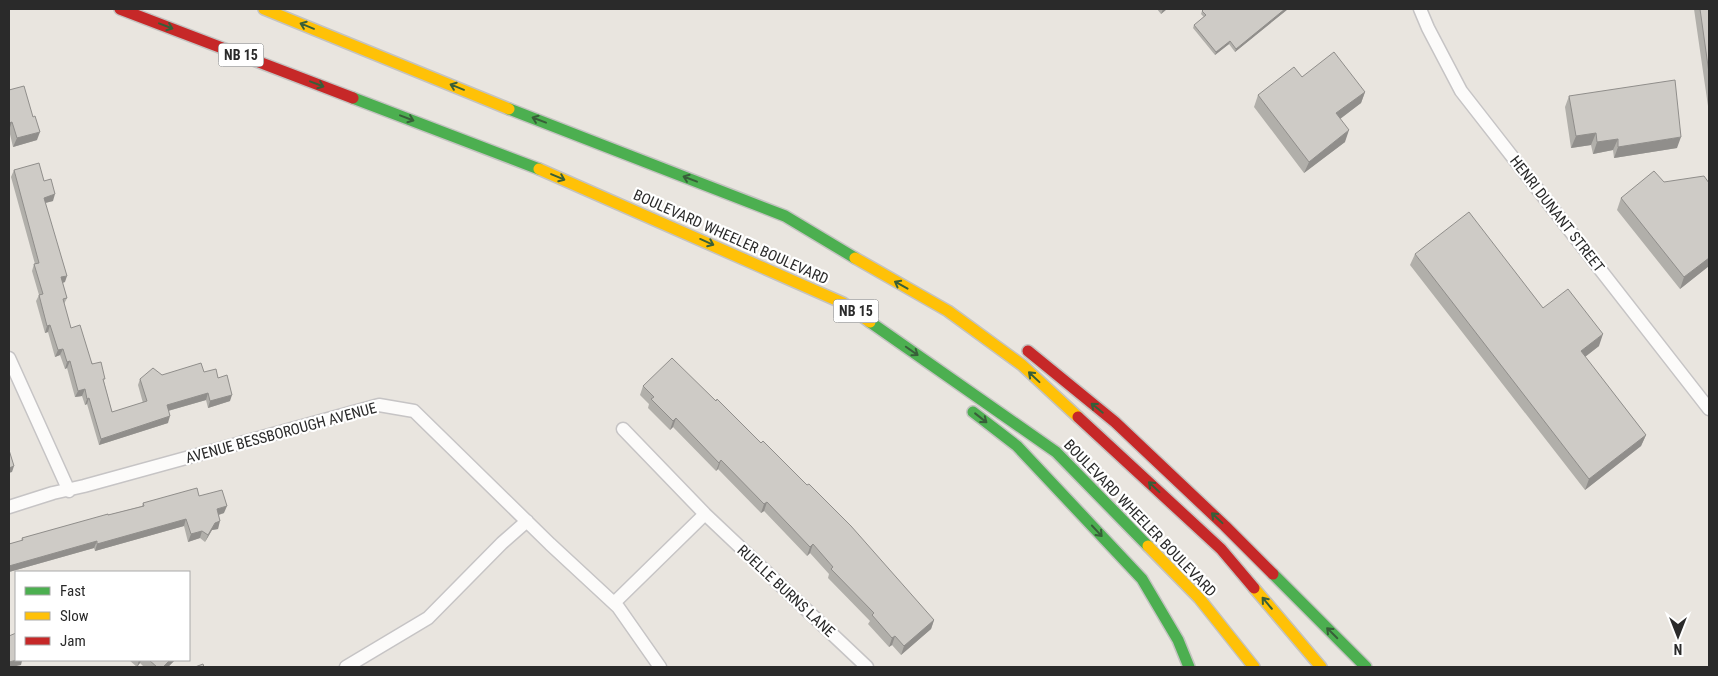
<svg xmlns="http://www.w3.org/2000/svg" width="1718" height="676" font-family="'Roboto Condensed',sans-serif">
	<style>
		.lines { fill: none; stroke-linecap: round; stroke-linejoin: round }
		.street-casing { stroke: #c6c4c5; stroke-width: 15 }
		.fast-casing { stroke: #c4c3c1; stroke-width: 14 }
		.slow-casing { stroke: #c4c3c1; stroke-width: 14 }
		.jam-casing { stroke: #c4c3c1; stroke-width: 14 }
		.street { stroke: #fcfbfa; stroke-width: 12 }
		.fast { stroke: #4caf50; stroke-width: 11 }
		.slow { stroke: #ffc107; stroke-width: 11 }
		.jam { stroke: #c62828; stroke-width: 11 }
		.wall { fill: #b1afaa }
		.shaded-wall { fill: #908e8b }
		.building { fill: #cecbc6; stroke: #908e8b }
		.oneway { stroke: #385f39 }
		.labels { text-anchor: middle; stroke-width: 4.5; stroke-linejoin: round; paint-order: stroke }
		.shield { fill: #fff; stroke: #6a6a6a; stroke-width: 1 }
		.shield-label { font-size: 14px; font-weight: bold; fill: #2a2a2a }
		.street-label { font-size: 15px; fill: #2a2a2a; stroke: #fff }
	</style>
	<rect width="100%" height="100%" fill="#e9e5df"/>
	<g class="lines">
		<g class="street-casing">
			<path id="street" d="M1420 9 1428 28 1461 91 1709 409
				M9 358 69 491
				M623 429 705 514 867 667
				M9 507 53 493 84 486 379 405 414 411 550 544 618 607 660 667
				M614 603 705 514
				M346 667 428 618 502 543 527 521"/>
		</g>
		<g class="fast-casing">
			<path id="fast" d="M353 98 539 169
				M509 109 785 216 855 258
				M870 322 1056 452 1148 546
				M973 412 1017 446 1142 579 1178 640 1189 667
				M1273 574 1366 667"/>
		</g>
		<g class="slow-casing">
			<path id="slow" d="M264 9 509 109
				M539 169 843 303 870 322
				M855 258 948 311 1022 365 1078 417
				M1148 546 1199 598 1254 667
				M1254 588 1321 667"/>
		</g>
		<g class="jam-casing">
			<path id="jam" d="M120 9 353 98
				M1028 351 1115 422 1225 526 1273 574
				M1078 417 1221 549 1254 588"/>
		</g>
		<use href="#street" class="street"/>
		<use href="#fast" class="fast"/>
		<use href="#slow" class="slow"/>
		<use href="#jam" class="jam"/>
	</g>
	<path class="wall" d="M1157 9H1167L1161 14Z
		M1204 9H1288L1235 52 1229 44 1215 55 1193 28 1194 25 1204 17 1201 14 1202 11Z
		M1694 9H1709V113Z
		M1302 77 1365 92 1361 103 1340 119 1345 142 1304 173 1254 107 1258 95Z
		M9 90 37 140 13 147 9 130Z
		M1569 96 1677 148 1614 158 1613 150 1593 154 1591 145 1571 148 1565 107Z
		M14 170 44 181 53 201 45 203 65 282 62 283 67 298 64 304 71 328 104 382 112 412 143 403 138 385 140 379 162 375 204 372 218 378 230 401 208 408 206 400 168 411V423L99 445 87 404 85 405 82 396 75 397 67 368 65 369 60 355 55 357 48 332 45 333 36 301 39 295 32 271 34 264H35L11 177Z
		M1664 182 1709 183V266L1680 289 1617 210 1621 198Z
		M1415 254 1543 308 1599 346 1585 357 1646 435 1641 446 1585 490 1410 265Z
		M643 386 934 620 931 629 901 655 892 645 889 647 868 624 870 621 828 578 829 574 810 553 807 556 764 511 761 513 718 469 716 471 673 427 670 430 648 408 649 404 640 395Z
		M199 496 224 513 219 515 218 529 212 530 205 542 200 538 188 542 184 526 95 551 94 548 9 572V544L21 541 22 538 142 506 143 503Z
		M129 660H175L168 667H144L140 663 137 667Z"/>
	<path class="shaded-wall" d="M1163 9H1167L1161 14Z
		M1285 9H1288L1235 52 1236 49Z
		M1230 41 1229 44 1215 55 1216 52Z
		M1365 92 1361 103 1332 125 1336 113Z
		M12 122 9 130V123Z
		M1349 130 1345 142 1304 173 1309 162Z
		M40 132 37 140 13 147 17 138Z
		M1596 133 1591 145 1571 148 1576 136Z
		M1681 137 1677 148 1614 158 1618 147Z
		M1618 139 1613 150 1593 154 1597 142Z
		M55 194 53 201 41 204 44 198Z
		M1709 258V266L1680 289 1684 277Z
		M67 276 65 282 58 284 61 277Z
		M50 325 48 332 45 333 47 326Z
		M1603 334 1599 346 1577 363 1581 351Z
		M63 349 60 355 55 357 58 350Z
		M70 361 67 368 65 369 67 362Z
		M85 389 82 396 75 397 78 391Z
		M208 393 206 400 164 412 167 405Z
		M232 395 230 401 208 408 210 401Z
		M89 398 87 404 85 405 87 399Z
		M170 416 168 423 99 445 101 439Z
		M676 418 673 427 670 430 673 421Z
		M1646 435 1641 446 1585 490 1589 479Z
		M721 460 718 469 716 471 719 463Z
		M14 466 12 472 9 473V468Z
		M767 502 764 511 761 513 764 504Z
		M227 506 224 513 214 516 217 509Z
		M186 519 184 526 95 551 97 544Z
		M220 521 218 529 212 530 205 542 208 535 215 523Z
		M202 531 200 538 188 542 191 534Z
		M97 541 94 548 9 572V566Z
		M813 544 810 553 807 556 810 547Z
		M934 620 931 629 901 655 904 646Z
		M895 636 892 645 889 647 892 638Z
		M17 660H28L22 661 21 665 12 667H9V662Z
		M139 660H141L140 663 137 667Z
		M170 660H175L168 667H163Z"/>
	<path class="building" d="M1204 9H1285L1236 49 1230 41 1216 52 1194 25 1206 15 1202 11Z
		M1700 9H1709V73Z
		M1334 52 1365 92 1336 113 1349 130 1309 162 1258 95 1294 67 1302 77Z
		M1675 80 1681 137 1618 147V139L1597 142 1596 133 1576 136 1569 96Z
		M24 86 33 117 35 116 40 132 17 138 12 122 9 123V90Z
		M39 163 44 181 51 179 55 194 44 198 67 276 61 277 67 298 63 299 71 328 80 325 92 364 101 362 105 379H103L112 412 147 401 140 379 153 368 162 375 201 363 204 372 216 369 218 378 227 375 232 395 210 401 208 393 167 405 170 416 101 439 89 398 87 399 85 389 78 391 70 361 67 362 63 349 58 350 50 325 47 326 39 295 43 294 34 264 39 263 14 170Z
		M1654 171 1664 182 1704 176 1709 183V258L1684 277 1621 198Z
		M1469 212 1543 308 1568 289 1603 334 1581 351 1646 435 1589 479 1415 254Z
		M672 358 716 401 717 399 761 443 763 441 807 485 809 484 851 526 934 620 904 646 895 636 892 638 872 615 874 613 831 569 833 567 813 544 810 547 767 502 764 504 721 460 719 463 676 418 673 421 651 399 654 397 643 386Z
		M9 450 14 466 9 468Z
		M197 488 199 496 222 490 227 506 217 509 220 521 215 523 208 535 202 531 191 534 186 519 97 544V541L9 566V544L23 540 22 538 108 514V515L144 506 143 503Z
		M16 633 17 660 9 662V636Z
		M149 660H170L163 667H157Z
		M203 664 204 667H195Z"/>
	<defs><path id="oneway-shaft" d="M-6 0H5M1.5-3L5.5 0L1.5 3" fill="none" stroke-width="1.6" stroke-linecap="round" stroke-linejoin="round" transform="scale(1.25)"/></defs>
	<g class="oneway">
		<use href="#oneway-shaft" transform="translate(166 26) rotate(21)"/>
		<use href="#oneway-shaft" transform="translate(307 26) rotate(-158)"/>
		<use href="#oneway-shaft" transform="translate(317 84) rotate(21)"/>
		<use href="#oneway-shaft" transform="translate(457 87) rotate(-158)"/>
		<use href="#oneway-shaft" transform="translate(407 118) rotate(21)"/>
		<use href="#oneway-shaft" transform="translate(539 120) rotate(-159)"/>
		<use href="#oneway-shaft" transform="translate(558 177) rotate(23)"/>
		<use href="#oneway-shaft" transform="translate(690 179) rotate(-159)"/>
		<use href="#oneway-shaft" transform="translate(707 242) rotate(24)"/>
		<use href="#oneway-shaft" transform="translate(901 285) rotate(-151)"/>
		<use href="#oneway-shaft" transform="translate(912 351) rotate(35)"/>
		<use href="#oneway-shaft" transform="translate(1034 377) rotate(-137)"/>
		<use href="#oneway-shaft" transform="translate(1097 408) rotate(-141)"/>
		<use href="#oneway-shaft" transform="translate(981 418) rotate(38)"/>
		<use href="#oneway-shaft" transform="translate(1154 487) rotate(-137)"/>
		<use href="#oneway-shaft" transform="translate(1217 518) rotate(-137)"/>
		<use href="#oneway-shaft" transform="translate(1097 531) rotate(47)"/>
		<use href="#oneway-shaft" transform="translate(1267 603) rotate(-130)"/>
		<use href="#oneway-shaft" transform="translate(1332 633) rotate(-135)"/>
	</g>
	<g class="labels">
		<g class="shield">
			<rect x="218.5" y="43.5" width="45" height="23" rx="4"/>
			<rect x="833.5" y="299.5" width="45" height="23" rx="4"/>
		</g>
		<g class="shield-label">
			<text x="241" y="60">NB 15</text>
			<text x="856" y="316">NB 15</text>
		</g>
		<g class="street-label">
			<text transform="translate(1557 214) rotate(52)" y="5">HENRI DUNANT STREET</text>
			<text transform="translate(731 237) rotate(24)" y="5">BOULEVARD WHEELER BOULEVARD</text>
			<text transform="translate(281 433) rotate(-15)" y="5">AVENUE BESSBOROUGH AVENUE</text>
			<text transform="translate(1140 518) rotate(46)" y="5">BOULEVARD WHEELER BOULEVARD</text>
			<text transform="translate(786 591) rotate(43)" y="5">RUELLE BURNS LANE</text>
		</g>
	</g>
	<rect width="1718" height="676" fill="none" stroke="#2a2a2a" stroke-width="20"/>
	<rect x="15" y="571" width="175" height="90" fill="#ffffff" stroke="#aaaaaa"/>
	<rect x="25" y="587" width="25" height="8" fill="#4caf50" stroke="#aaaaaa"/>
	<text x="60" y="596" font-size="15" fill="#2a2a2a">Fast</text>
	<rect x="25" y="612" width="25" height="8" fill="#ffc107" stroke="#aaaaaa"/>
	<text x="60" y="621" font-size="15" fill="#2a2a2a">Slow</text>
	<rect x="25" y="637" width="25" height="8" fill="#c62828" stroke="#aaaaaa"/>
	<text x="60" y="646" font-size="15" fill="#2a2a2a">Jam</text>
	<g transform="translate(1678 636) rotate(180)" stroke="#ffffff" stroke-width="4" paint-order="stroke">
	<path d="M0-4L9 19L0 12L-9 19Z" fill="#2a2a2a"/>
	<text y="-8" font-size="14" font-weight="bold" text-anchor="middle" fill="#2a2a2a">N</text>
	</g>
</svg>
